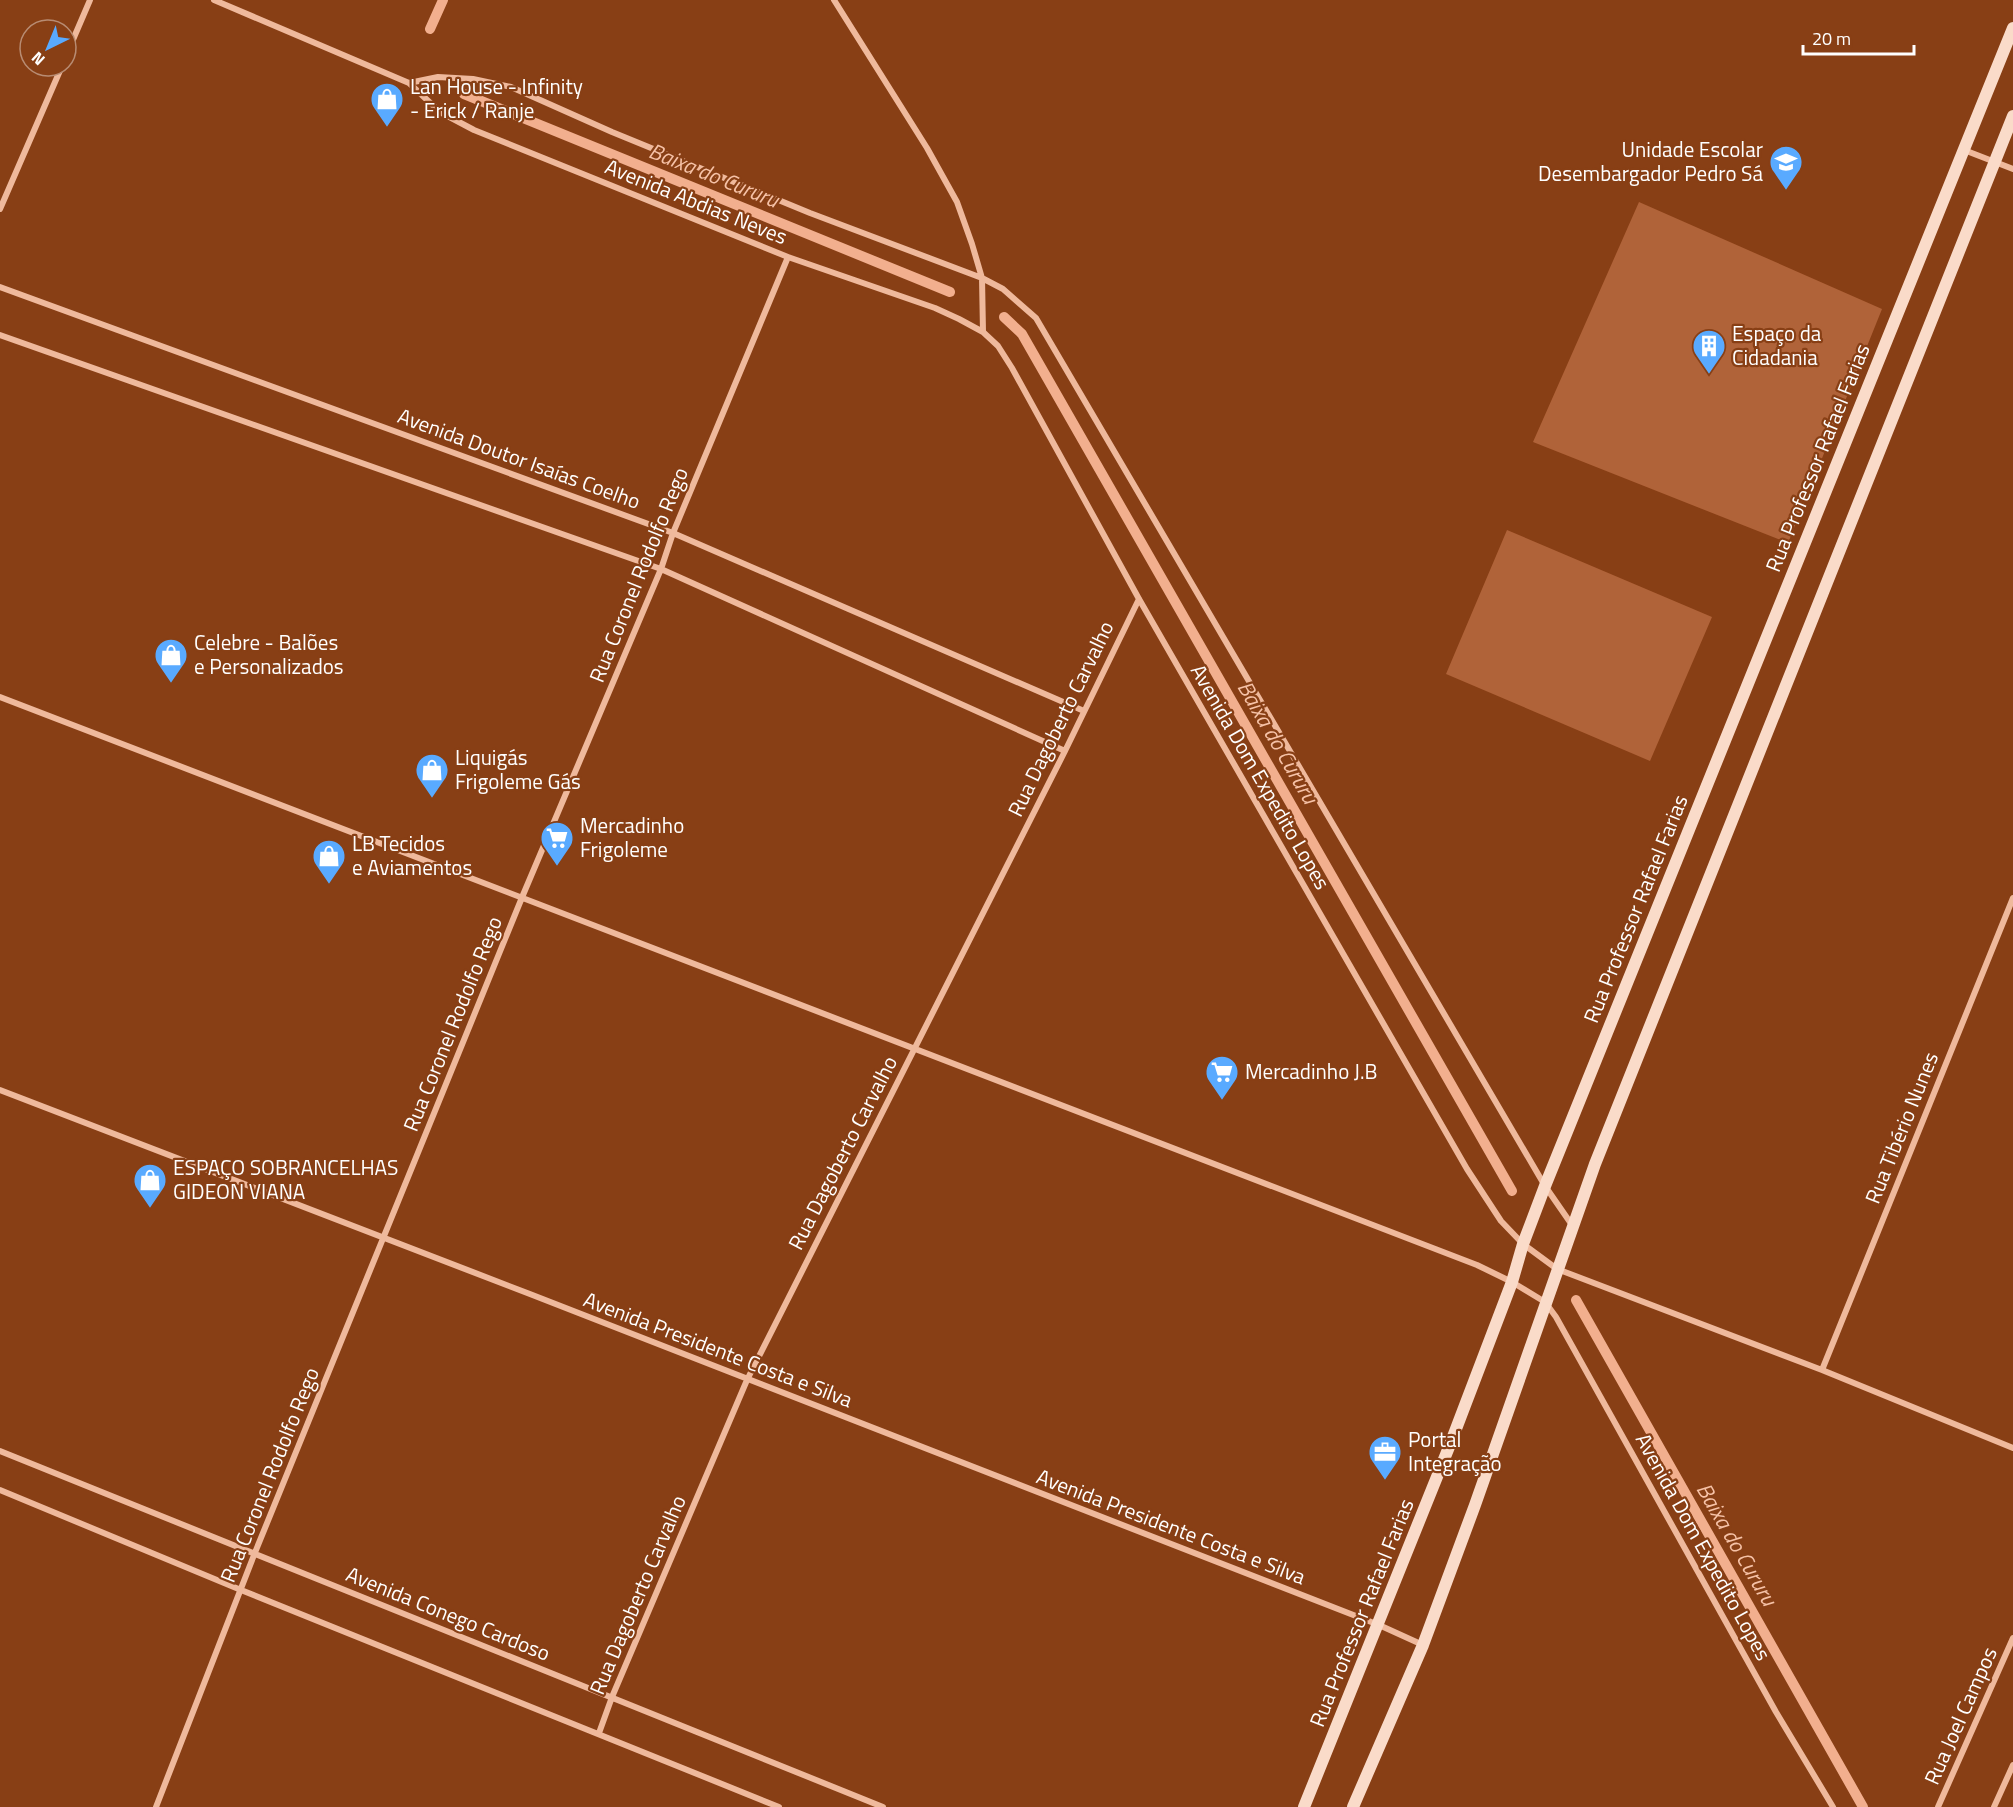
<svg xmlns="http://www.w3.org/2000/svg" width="2013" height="1807" font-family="'Titillium Web',sans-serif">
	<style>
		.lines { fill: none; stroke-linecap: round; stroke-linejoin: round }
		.stream { stroke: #f2af8e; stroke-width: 10 }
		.building { fill: #b06339 }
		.minor { stroke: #efb99c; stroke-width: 6 }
		.secondary { stroke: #fadbc9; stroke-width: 12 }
		.labels { text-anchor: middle; stroke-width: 4.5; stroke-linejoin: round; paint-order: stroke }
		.poi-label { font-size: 21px; fill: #fff; stroke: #883f15; text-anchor: start }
		.street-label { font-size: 21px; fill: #fff; stroke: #883f15 }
		.water-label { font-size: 22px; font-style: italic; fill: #f6c2a7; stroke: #883f15 }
	</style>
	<rect width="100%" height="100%" fill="#883f15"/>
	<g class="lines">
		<path class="stream" d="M430 29 443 0
			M464 94 950 292
			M1004 317 1022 334 1512 1191
			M1576 1300 1863 1807"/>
	</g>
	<path class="building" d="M1639 202 1882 309 1788 543 1533 442Z
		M1507 530 1712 617 1650 761 1446 674Z"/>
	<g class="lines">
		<path class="minor" d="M214 0 409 83 440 112 474 130 788 257 935 308 959 319 983 332 998 346 1012 368 1139 599 1467 1169 1501 1221 1523 1244 1557 1269 1822 1370 2013 1448
			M834 0 927 148 957 202 972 244 982 278 983 332
			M66 56 90 0
			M409 83 438 77 473 79 511 87 612 132 810 213 982 278 1003 289 1036 318 1545 1186 1572 1225
			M1964 150 2013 169
			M0 209 62 66
			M0 287 673 533 1084 711
			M0 335 661 569 1065 751
			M0 697C493 884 985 1074 1477 1265L1512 1282 1545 1302 1556 1317 1776 1712 1833 1807
			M0 1090C461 1265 919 1447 1379 1625L1423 1645
			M1822 1370 2013 898
			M0 1451 883 1807
			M0 1490 241 1590 779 1807
			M599 1733 612 1697 747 1380 1065 751 1139 599
			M156 1807 254 1555 523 895 661 569 673 533 788 257
			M1938 1807 2013 1638
			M1994 1807 2013 1765"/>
		<path class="secondary" d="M1304 1807 1451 1442 1512 1282 1523 1244 1545 1186 2013 28
			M1353 1807 1423 1645 1475 1505 1595 1164 2013 116"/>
	</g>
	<defs>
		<g id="shop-pin" transform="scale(1.725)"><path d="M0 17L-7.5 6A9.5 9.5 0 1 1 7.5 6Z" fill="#59aaff" stroke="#883f15"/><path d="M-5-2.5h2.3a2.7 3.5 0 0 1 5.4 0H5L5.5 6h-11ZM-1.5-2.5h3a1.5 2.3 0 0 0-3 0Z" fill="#fff"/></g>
		<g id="school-pin" transform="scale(1.725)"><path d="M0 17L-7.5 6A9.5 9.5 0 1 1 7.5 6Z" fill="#59aaff" stroke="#883f15"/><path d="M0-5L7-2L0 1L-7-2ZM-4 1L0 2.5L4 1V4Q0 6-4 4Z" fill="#fff"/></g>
		<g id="building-pin" transform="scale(1.725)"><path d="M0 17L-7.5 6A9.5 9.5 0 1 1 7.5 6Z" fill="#59aaff" stroke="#883f15"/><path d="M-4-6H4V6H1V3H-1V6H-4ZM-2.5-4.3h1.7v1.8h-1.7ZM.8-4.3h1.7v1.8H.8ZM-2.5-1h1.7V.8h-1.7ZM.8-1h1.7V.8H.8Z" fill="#fff"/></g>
		<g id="supermarket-pin" transform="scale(1.725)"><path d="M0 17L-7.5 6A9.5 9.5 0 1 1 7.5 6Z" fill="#59aaff" stroke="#883f15"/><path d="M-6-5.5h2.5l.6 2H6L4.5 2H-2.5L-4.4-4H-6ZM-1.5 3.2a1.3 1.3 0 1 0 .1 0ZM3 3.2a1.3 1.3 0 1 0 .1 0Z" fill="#fff"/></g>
		<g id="office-pin" transform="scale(1.725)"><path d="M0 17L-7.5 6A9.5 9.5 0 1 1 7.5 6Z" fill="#59aaff" stroke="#883f15"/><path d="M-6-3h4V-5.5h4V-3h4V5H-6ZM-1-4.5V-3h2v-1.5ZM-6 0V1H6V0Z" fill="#fff"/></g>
	</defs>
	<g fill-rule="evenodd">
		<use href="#shop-pin" x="387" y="99"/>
		<use href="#school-pin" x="1786" y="162"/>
		<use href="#building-pin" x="1709" y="346"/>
		<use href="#shop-pin" x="171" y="655"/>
		<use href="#shop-pin" x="432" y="770"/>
		<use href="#supermarket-pin" x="557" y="838"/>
		<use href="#shop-pin" x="329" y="856"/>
		<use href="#supermarket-pin" x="1222" y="1072"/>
		<use href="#shop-pin" x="150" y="1180"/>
		<use href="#office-pin" x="1385" y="1452"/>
	</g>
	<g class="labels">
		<g class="poi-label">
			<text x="410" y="94">Lan House - Infinity<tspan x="410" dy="24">- Erick / Ranje</tspan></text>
			<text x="1763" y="157" text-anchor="end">Unidade Escolar<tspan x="1763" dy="24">Desembargador Pedro Sá</tspan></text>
			<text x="1732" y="341">Espaço da<tspan x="1732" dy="24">Cidadania</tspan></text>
			<text x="194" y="650">Celebre - Balões<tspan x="194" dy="24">e Personalizados</tspan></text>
			<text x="455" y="765">Liquigás<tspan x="455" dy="24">Frigoleme Gás</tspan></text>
			<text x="580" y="833">Mercadinho<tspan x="580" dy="24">Frigoleme</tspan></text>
			<text x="352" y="851">LB Tecidos<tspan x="352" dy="24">e Aviamentos</tspan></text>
			<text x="1245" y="1079">Mercadinho J.B</text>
			<text x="173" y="1175">ESPAÇO SOBRANCELHAS<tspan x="173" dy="24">GIDEON VIANA</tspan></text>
			<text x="1408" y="1447">Portal<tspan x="1408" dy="24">Integração</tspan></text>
		</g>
		<g class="street-label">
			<text transform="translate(696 202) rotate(22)" y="7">Avenida Abdias Neves</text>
			<text transform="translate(1818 458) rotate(-68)" y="7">Rua Professor Rafael Farias</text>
			<text transform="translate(519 459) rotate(20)" y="7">Avenida Doutor Isaías Coelho</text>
			<text transform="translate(639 575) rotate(-68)" y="7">Rua Coronel Rodolfo Rego</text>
			<text transform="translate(1061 719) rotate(-64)" y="7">Rua Dagoberto Carvalho</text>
			<text transform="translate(1260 777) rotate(60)" y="7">Avenida Dom Expedito Lopes</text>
			<text transform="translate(1636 909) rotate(-68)" y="7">Rua Professor Rafael Farias</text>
			<text transform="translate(453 1024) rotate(-68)" y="7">Rua Coronel Rodolfo Rego</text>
			<text transform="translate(1902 1128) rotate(-68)" y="7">Rua Tibério Nunes</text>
			<text transform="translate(843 1153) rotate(-63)" y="7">Rua Dagoberto Carvalho</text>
			<text transform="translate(718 1350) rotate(21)" y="7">Avenida Presidente Costa e Silva</text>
			<text transform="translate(270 1475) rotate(-68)" y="7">Rua Coronel Rodolfo Rego</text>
			<text transform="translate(1171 1527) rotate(21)" y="7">Avenida Presidente Costa e Silva</text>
			<text transform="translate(1703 1547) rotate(61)" y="7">Avenida Dom Expedito Lopes</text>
			<text transform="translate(638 1595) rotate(-67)" y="7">Rua Dagoberto Carvalho</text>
			<text transform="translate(1362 1613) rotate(-68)" y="7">Rua Professor Rafael Farias</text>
			<text transform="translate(448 1614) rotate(22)" y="7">Avenida Conego Cardoso</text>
			<text transform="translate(1961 1716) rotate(-66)" y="7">Rua Joel Campos</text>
		</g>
		<g class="water-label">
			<text transform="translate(714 175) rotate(22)" y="8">Baixa do Cururu</text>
			<text transform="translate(1278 742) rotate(60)" y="8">Baixa do Cururu</text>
			<text transform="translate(1737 1544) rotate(60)" y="8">Baixa do Cururu</text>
		</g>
	</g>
	<g transform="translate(48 48) rotate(223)"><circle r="28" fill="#883f15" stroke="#b88c73" stroke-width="1.5"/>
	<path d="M0-4.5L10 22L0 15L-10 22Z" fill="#59aaff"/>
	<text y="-9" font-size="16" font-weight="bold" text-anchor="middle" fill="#ffffff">N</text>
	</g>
	<path d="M1803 45v9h111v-9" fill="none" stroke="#ffffff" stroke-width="3"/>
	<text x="1812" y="45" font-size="18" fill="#ffffff" stroke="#883f15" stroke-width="4.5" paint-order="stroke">20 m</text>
</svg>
